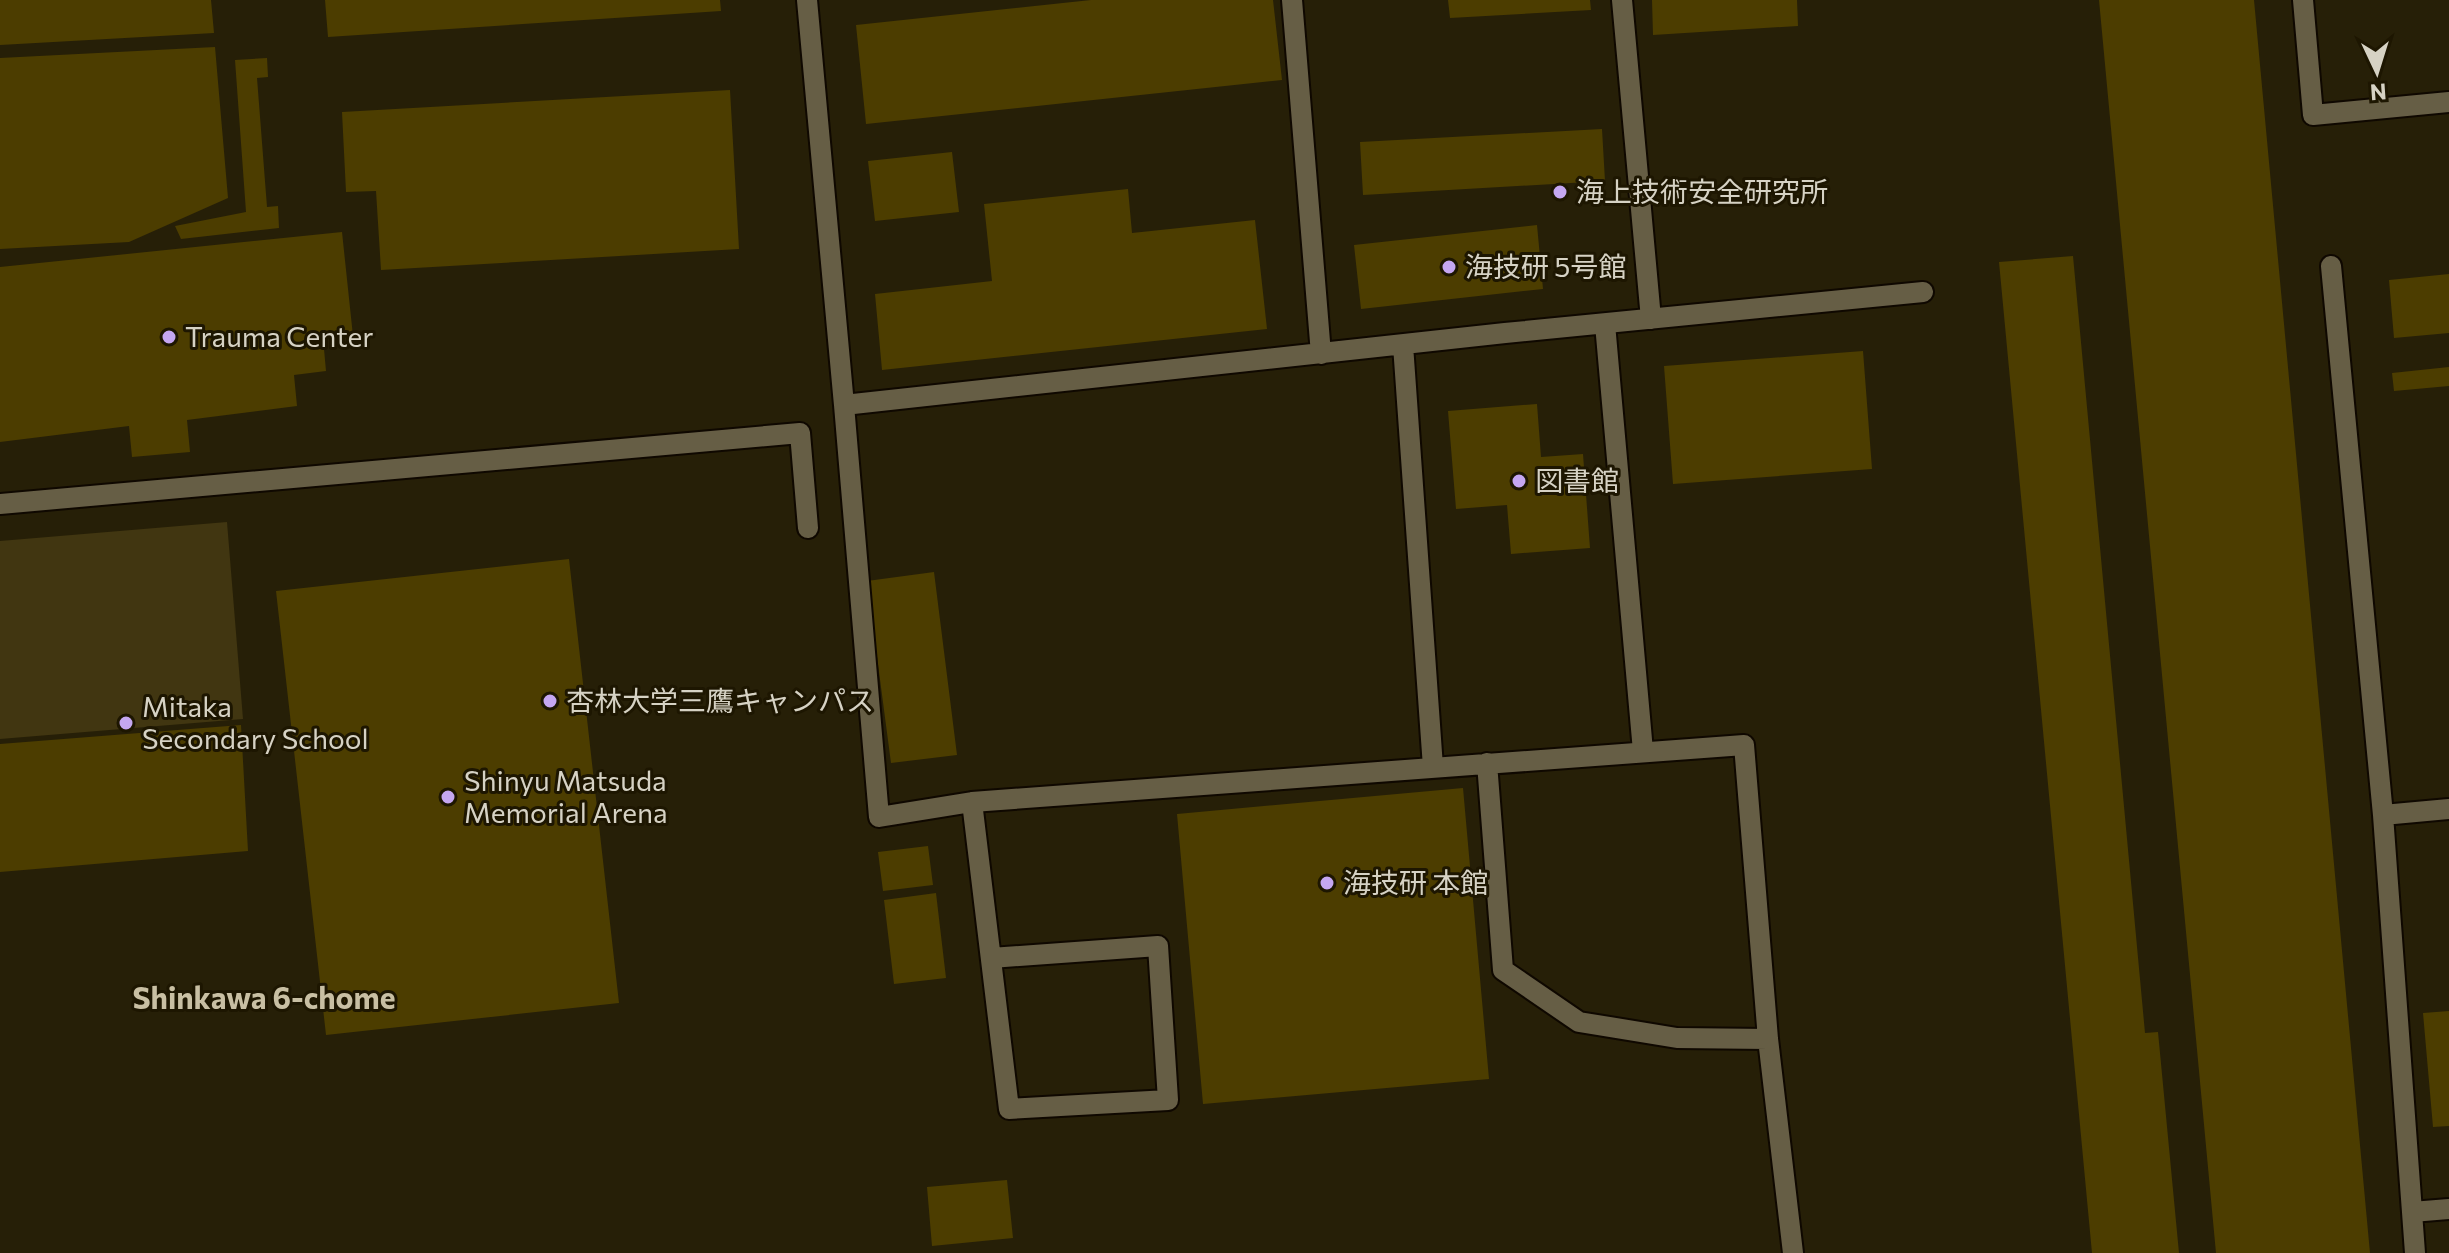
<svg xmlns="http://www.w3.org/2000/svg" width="2449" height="1253" font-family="Commissioner,'Noto Sans JP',sans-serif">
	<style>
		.grass { fill: #413611 }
		.building { fill: #4c3d00 }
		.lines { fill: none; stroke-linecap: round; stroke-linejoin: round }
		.minor-casing { stroke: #0f0800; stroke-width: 24 }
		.minor { stroke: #665e45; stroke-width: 20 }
		.poi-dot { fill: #c5a7f1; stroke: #1d1601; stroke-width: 3 }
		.labels { text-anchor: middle; stroke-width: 6; stroke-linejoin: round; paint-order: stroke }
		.poi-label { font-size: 28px; fill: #d6d2c4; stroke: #1d1601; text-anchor: start }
		.neighbourhood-label { font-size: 30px; font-weight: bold; fill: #c8bfa3; stroke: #1d1601 }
	</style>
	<rect width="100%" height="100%" fill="#261f07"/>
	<path class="grass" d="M227 522 243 719 0 739V541Z"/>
	<path class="building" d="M0 0H211L214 33 0 45Z
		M325 0H720L721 11 328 37Z
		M1091 0H1273L1282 80 866 124 856 25Z
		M1448 0H1590L1591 10 1450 18Z
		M1652 0H1797L1798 26 1653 35Z
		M2099 0H2254L2370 1253H2216Z
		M215 47 228 198 129 242 0 249V58Z
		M267 58 268 77 257 78 267 207 278 206 279 228 181 239 175 226 246 212 235 60Z
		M730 90 739 249 381 270 376 191 346 192 342 112Z
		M1602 129 1605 181 1363 195 1360 142Z
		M952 152 959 212 875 221 868 161Z
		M1128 189 1132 233 1255 220 1267 329 882 370 875 294 992 281 984 204Z
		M1537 225 1543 289 1361 309 1354 245Z
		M342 232 353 336 323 338 326 371 294 375 297 406 187 420 190 452 132 457 129 426 0 442V267Z
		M2073 256 2145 1033 2158 1032 2179 1253H2092L1999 262Z
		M2449 274V333L2394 338 2389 280Z
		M1863 351 1872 469 1673 484 1664 366Z
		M2449 367V386L2394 391 2392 373Z
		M1537 404 1541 457 1583 454 1590 548 1511 554 1507 505 1456 509 1448 411Z
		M569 559 619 1003 326 1035 276 591Z
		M934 572 957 755 891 763 867 581Z
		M241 725 248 851 0 872V744Z
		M1463 788 1489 1079 1203 1104 1177 814Z
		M928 846 933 885 883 891 878 852Z
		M936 893 946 978 894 984 884 900Z
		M2449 1011V1126L2433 1127 2423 1013Z
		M1007 1180 1013 1238 932 1246 927 1187Z"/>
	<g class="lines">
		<g class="minor-casing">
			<path id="minor" d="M807 0 844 405 1505 333 1923 292
				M1292 0 1321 354
				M1622 0 1651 319
				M2303 0 2313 115 2449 102
				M2331 266 2383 815 2415 1253
				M1605 324 1643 751
				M1403 345 1433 767
				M844 405 879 817 972 802 1744 745 1768 1039 1793 1253
				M0 504 800 433 808 528
				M1487 763 1503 970 1579 1022 1677 1038 1768 1039
				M972 802 1009 1109 1168 1100 1158 946 991 958
				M2383 815 2449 809
				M2412 1212 2449 1209"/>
		</g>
		<use href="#minor" class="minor"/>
	</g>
	<g class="poi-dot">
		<circle cx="1560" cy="192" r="8"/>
		<circle cx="1449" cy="267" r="8"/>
		<circle cx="169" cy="337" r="8"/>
		<circle cx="1519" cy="481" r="8"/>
		<circle cx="550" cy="701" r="8"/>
		<circle cx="126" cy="723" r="8"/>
		<circle cx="448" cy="797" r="8"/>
		<circle cx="1327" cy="883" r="8"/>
	</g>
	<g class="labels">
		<g class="poi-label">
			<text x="1576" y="202">海上技術安全研究所</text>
			<text x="1465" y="277">海技研 5号館</text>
			<text x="185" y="347">Trauma Center</text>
			<text x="1535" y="491">図書館</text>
			<text x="566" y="711">杏林大学三鷹キャンパス</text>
			<text x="142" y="717">Mitaka<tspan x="142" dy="32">Secondary School</tspan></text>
			<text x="464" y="791">Shinyu Matsuda<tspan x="464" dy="32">Memorial Arena</tspan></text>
			<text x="1343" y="893">海技研 本館</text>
		</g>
		<g class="neighbourhood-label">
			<text x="264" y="1009">Shinkawa 6-chome</text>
		</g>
	</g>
	<g transform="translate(2377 72) rotate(176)" stroke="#1d1601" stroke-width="6" paint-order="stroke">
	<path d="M0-6L14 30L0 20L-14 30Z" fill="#d6d2c4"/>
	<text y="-12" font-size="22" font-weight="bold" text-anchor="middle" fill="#d6d2c4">N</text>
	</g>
</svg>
